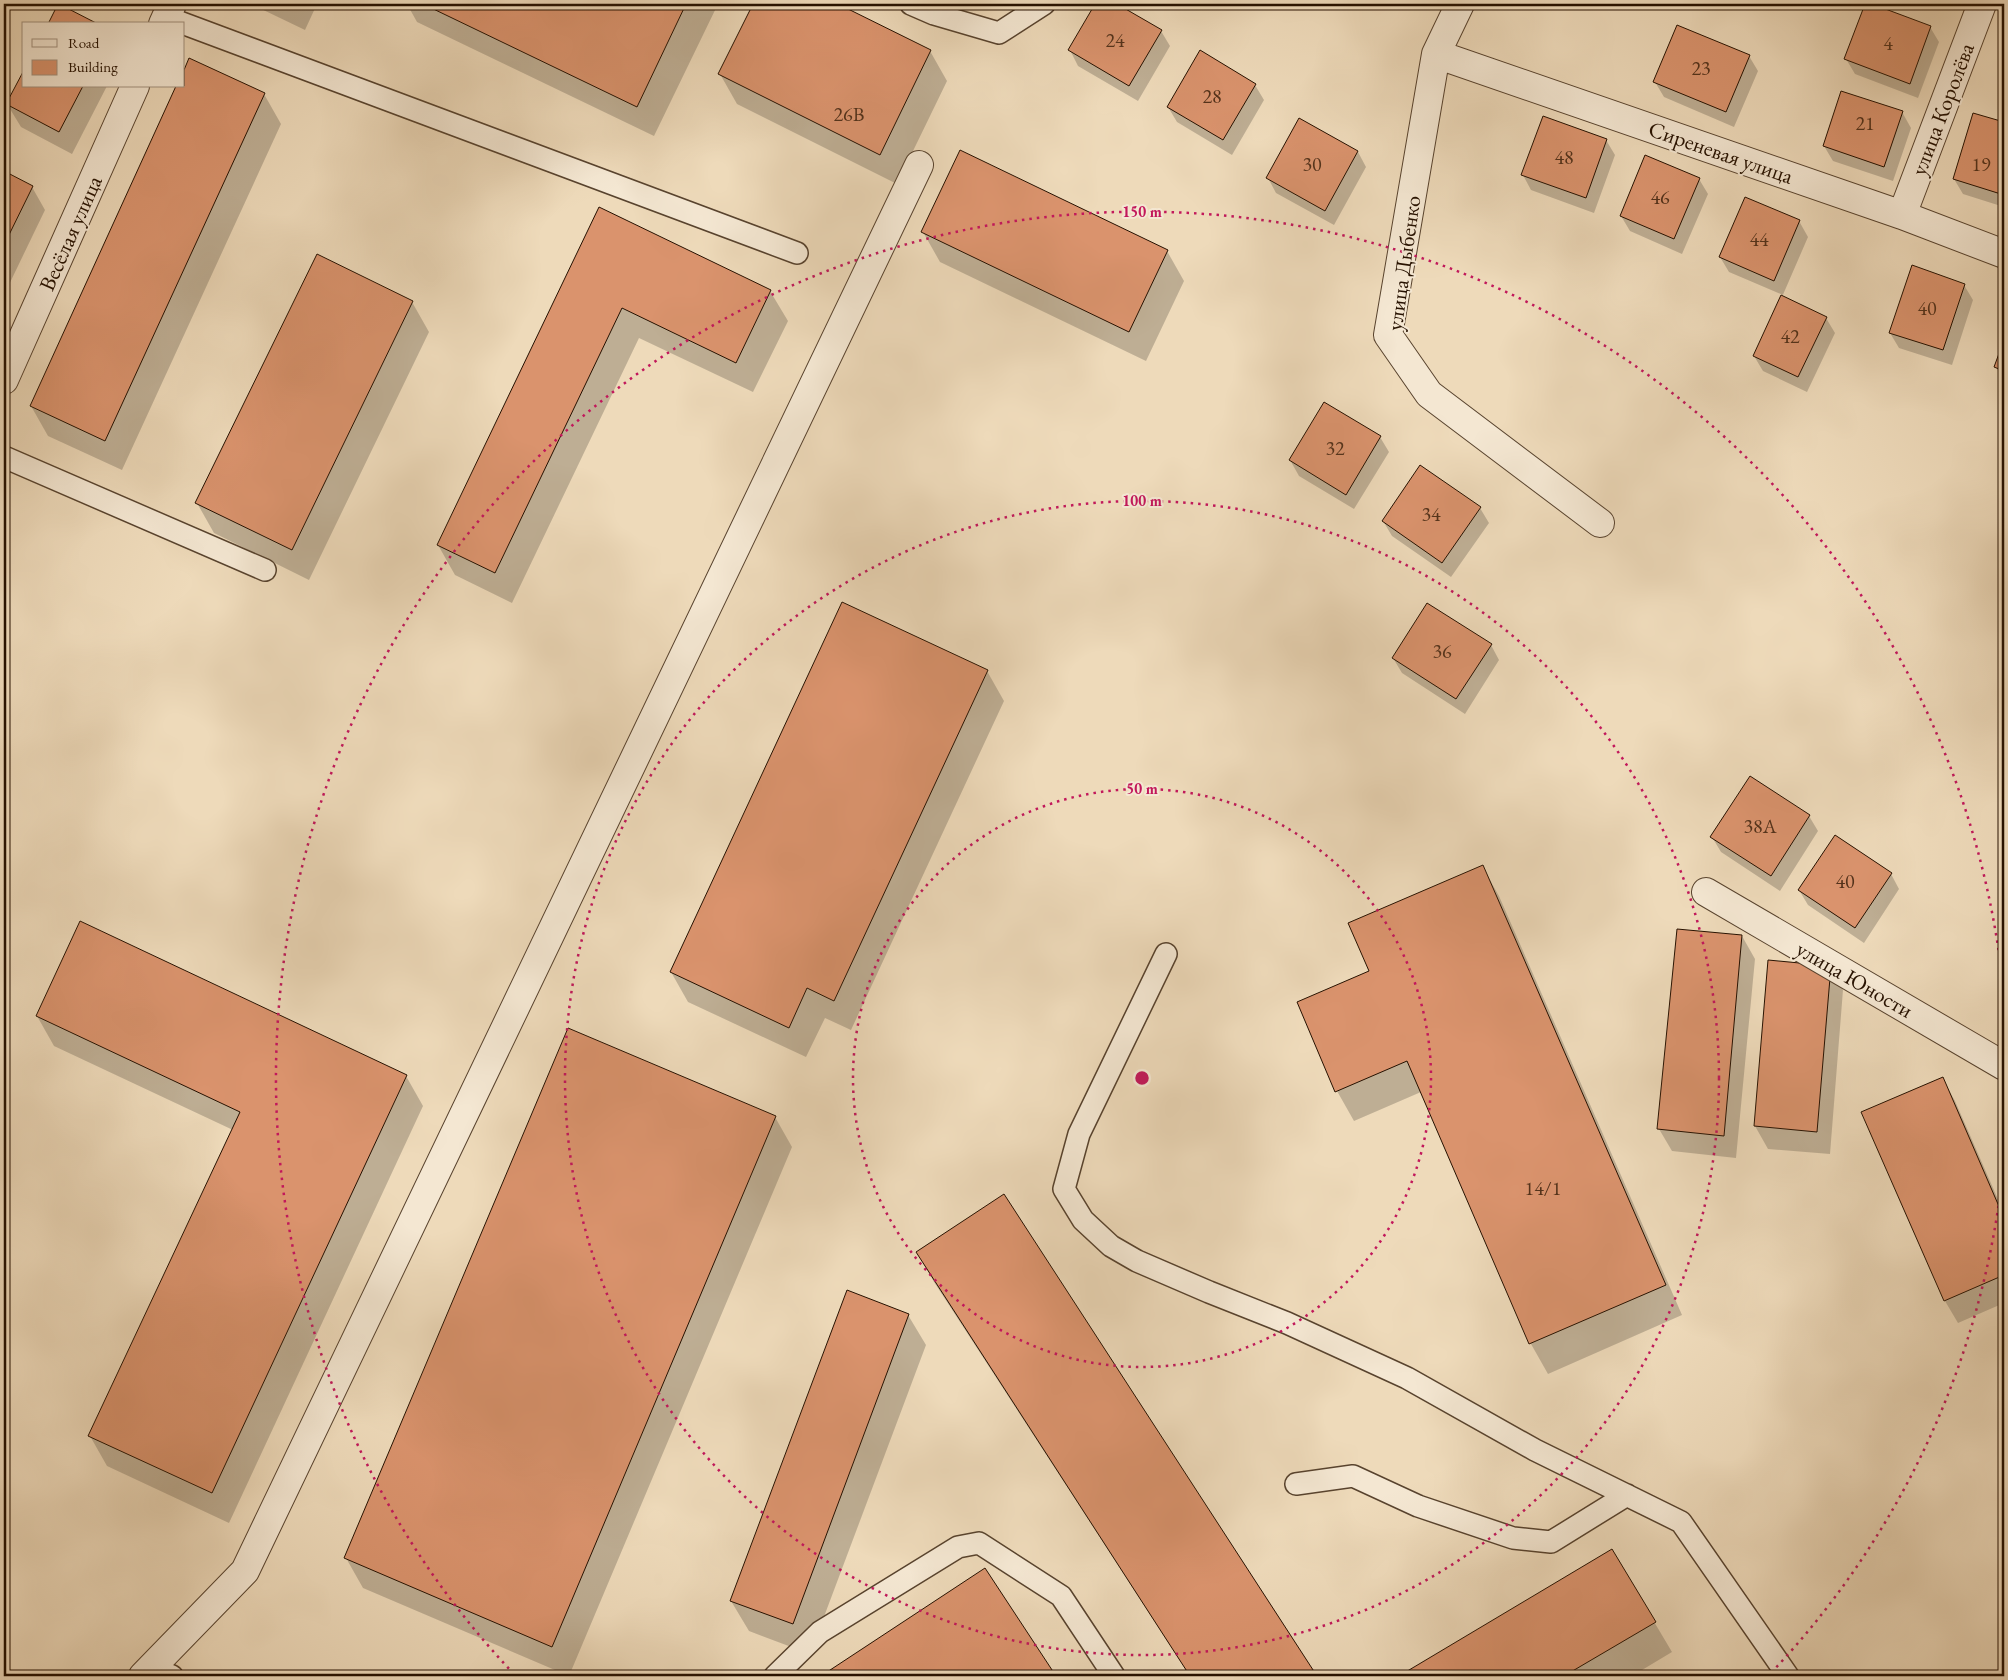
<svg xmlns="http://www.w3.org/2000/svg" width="2008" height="1680" font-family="'EB Garamond',serif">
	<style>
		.shadow { fill: #0003 }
		.building { fill: #da936d; stroke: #261100 }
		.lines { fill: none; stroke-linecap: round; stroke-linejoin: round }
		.lane-casing { stroke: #58432e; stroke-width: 24 }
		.street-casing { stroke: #58432e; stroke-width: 30 }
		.lane { stroke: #f4e7d2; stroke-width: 21 }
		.street { stroke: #f4e7d2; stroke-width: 28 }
		.ring { fill: none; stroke: #c2185b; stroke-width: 2.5; stroke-dasharray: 2.5 5 }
		.labels { text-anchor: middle; stroke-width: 4; stroke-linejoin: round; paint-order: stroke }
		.number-label { font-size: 20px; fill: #53321b }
		.street-label { font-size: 22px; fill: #261100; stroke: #f4e7d2 }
		.centre { fill: #c2185b; stroke: #f4e7d2; stroke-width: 2.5 }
		.ring-label { font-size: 15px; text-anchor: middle; font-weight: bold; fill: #c2185b; stroke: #f4e7d2; stroke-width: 4; stroke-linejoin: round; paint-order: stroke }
	</style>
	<rect width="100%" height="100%" fill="#eedaba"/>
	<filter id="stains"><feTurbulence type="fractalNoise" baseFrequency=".004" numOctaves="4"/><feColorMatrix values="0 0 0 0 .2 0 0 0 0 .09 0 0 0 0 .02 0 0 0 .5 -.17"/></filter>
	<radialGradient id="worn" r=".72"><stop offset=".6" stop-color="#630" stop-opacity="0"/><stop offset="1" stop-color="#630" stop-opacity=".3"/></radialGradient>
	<path class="shadow" d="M251 4H317L305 30Z
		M407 4H718L654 136 417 22Z
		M754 4H836L930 51 947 81 897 184 737 104 720 74Z
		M1097 4H1115L1161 31 1170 46 1138 101 1078 66 1070 50Z
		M1866 4 1930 27 1939 42 1918 98 1855 74 1846 59Z
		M1201 52 1255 85 1264 100 1232 155 1177 122 1168 107Z
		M1749 56 1758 71 1734 127 1664 97 1655 82Z
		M190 60 264 94 281 124 122 470 48 436 31 406 184 86V73Z
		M24 86H107L72 154 21 127 7 104Z
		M1902 112 1911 128 1893 181 1833 161 1824 146Z
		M1974 115 2004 124V207L1963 194 1954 179Z
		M1606 140 1615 155 1594 213 1531 190 1523 175Z
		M1358 152 1366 167 1334 225 1276 193 1268 178Z
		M4 173 32 187 45 210 4 295Z
		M1699 179 1708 194 1682 254 1630 231 1621 216Z
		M599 208 770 291 788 321 753 392 639 338 512 603 455 575 438 545Z
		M1799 221 1808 237 1782 297 1826 318 1835 333 1807 392 1763 371 1754 356 1783 295 1729 272 1720 257Z
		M923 232 1167 251 1184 281 1146 361 940 262Z
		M1964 285 1973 300 1952 365 1899 348 1890 333Z
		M412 302 429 332 309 580 214 533 197 503Z
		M2004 344V382L1996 367Z
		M1380 437 1389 452 1354 509 1299 476 1290 460Z
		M1480 508 1489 523 1451 577 1392 536 1383 521Z
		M1491 645 1499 660 1465 714 1402 673 1393 658Z
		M987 671 1004 701 851 1030 825 1018 806 1057 688 1002 671 972Z
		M1809 816 1818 831 1780 891 1721 852 1712 837Z
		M1482 866 1499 896 1682 1315 1548 1374 1531 1344 1421 1092 1354 1121 1337 1091 1371 971Z
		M1891 874 1899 889 1864 943 1808 905 1799 890Z
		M1742 936 1755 959 1736 1158 1672 1151 1659 1129Z
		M1830 967 1843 990 1830 1154 1768 1149 1755 1126Z
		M37 1016 406 1076 423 1106 229 1523 107 1466 90 1436 233 1130 54 1046Z
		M1942 1078 1955 1101 2004 1213V1303L1958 1323 1945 1301Z
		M775 1117 792 1147 569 1676 363 1588 346 1558Z
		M1004 1195 1315 1676H1190L934 1282 917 1252Z
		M908 1315 926 1345 810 1654 749 1631 731 1601Z
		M1612 1551 1672 1652 1632 1676H1401Z
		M985 1570 1055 1676H823Z"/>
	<path class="building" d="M58 4H59L98 24H48Z
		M423 4H686L637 107Z
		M753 4H838L931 50 880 155 718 74Z
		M1095 4H1117L1162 30 1129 86 1068 50Z
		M1865 4H1872L1931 26 1910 84 1844 59Z
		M1677 25 1750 55 1726 112 1653 82Z
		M1200 50 1256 84 1223 140 1167 107Z
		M189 58 265 93 105 441 30 406 176 86H184V70Z
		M24 70V86H83L59 132 6 104Z
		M1841 91 1903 111 1884 167 1823 146Z
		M1973 113 2004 122V195L1953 179Z
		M1543 116 1607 139 1586 198 1521 175Z
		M1299 118 1358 151 1325 211 1266 178Z
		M960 150 1168 250 1129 332 921 232Z
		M1645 155 1700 178 1674 239 1620 216Z
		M4 171 33 186 4 245Z
		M1745 197 1800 220 1774 281 1719 257Z
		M599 207 771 290 736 363 622 308 495 573 437 545Z
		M317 254 413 301 292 550 195 503Z
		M1912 265 1965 284 1943 350 1889 333Z
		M1781 295 1827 317 1798 377 1753 356Z
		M2004 340V371L1994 367Z
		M1324 402 1381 436 1346 495 1289 460Z
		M1420 465 1481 507 1442 563 1382 521Z
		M842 602 988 670 834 1001 807 988 789 1028 670 972Z
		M1427 603 1492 644 1456 699 1392 658Z
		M1750 776 1810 815 1771 876 1710 837Z
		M1835 835 1892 873 1855 928 1798 890Z
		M1483 865 1666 1285 1529 1344 1407 1061 1335 1092 1297 1002 1369 971 1348 923Z
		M80 921 407 1075 212 1493 88 1436 240 1112 36 1016Z
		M1677 929 1742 935 1724 1136 1657 1129Z
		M1768 960 1831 966 1817 1132 1754 1126Z
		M568 1028 776 1116 552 1647 344 1558Z
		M1943 1077 2004 1218V1275L1944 1301 1861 1112Z
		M1004 1194 1317 1676H1190L916 1252Z
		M847 1290 909 1314 793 1624 730 1601Z
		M1612 1549 1656 1622 1564 1676H1399Z
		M985 1568 1056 1676H821Z"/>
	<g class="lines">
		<g class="lane-casing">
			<path id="lane" d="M911 4 934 14 999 33 1044 4
				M166 17 797 253
				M4 457 265 570
				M1166 954 1079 1134 1064 1189 1083 1220 1111 1246 1137 1261 1209 1292 1287 1323 1407 1378 1535 1450 1681 1522 1788 1676
				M1296 1484 1353 1476 1418 1506 1513 1538 1551 1542 1627 1495
				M152 1667 172 1676
				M775 1676 820 1632 958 1547 979 1543 1061 1596 1114 1676"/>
		</g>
		<g class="street-casing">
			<path id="street" d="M1460 4 1436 54 1388 335 1429 394 1600 523
				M163 24 172 4
				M1436 54 1902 215 2004 254
				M1902 215 1982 4
				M4 380 135 86
				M1706 892 2004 1066
				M143 1676 245 1571 919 165"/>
		</g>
		<use href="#lane" class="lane"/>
		<use href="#street" class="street"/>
	</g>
	<g class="ring">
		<circle cx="1142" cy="1078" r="289"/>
		<circle cx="1142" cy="1078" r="577"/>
		<path d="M2004 1161A866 866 0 0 1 1770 1674M514 1674A866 866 0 1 1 2004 995"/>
	</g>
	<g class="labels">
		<g class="number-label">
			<text x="1115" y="47">24</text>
			<text x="1888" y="50">4</text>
			<text x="1701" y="75">23</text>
			<text x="1212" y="103">28</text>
			<text x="849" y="121">26В</text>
			<text x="1865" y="130">21</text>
			<text x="1564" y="164">48</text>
			<text x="1312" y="171">30</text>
			<text x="1981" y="171">19</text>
			<text x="1660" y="204">46</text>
			<text x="1759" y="246">44</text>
			<text x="1927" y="315">40</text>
			<text x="1790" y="343">42</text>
			<text x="1335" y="455">32</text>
			<text x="1431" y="521">34</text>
			<text x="1442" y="658">36</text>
			<text x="1760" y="833">38А</text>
			<text x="1845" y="888">40</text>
			<text x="1543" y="1195">14/1</text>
		</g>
		<g class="street-label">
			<text transform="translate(1942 109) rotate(-69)" y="8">улица Королёва</text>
			<text transform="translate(1721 152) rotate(19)" y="8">Сиреневая улица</text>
			<text transform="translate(70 233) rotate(-66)" y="8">Весёлая улица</text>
			<text transform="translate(1403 263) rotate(-82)" y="8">улица Дыбенко</text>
			<text transform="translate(1855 979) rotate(30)" y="8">улица Юности</text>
		</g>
	</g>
	<circle cx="1142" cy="1078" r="8" class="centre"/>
	<g class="ring-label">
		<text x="1142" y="217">150 m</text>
		<text x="1142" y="506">100 m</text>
		<text x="1142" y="794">50 m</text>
	</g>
	<rect width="2008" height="1680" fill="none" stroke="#eedaba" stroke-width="20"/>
	<rect x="5" y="5" width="1998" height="1670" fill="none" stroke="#261100" stroke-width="2.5"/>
	<rect x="10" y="10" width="1988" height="1660" fill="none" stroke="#261100"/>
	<rect x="22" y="22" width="162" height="65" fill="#f4e7d2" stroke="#a2917e"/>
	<rect x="32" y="39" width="25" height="8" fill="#f4e7d2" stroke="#a2917e"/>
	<text x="68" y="48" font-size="15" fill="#261100">Road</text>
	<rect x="32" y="60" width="25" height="15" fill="#da936d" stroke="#a2917e"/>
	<text x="68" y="72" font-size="15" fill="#261100">Building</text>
	<rect width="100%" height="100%" filter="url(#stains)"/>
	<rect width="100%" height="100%" fill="url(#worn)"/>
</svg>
